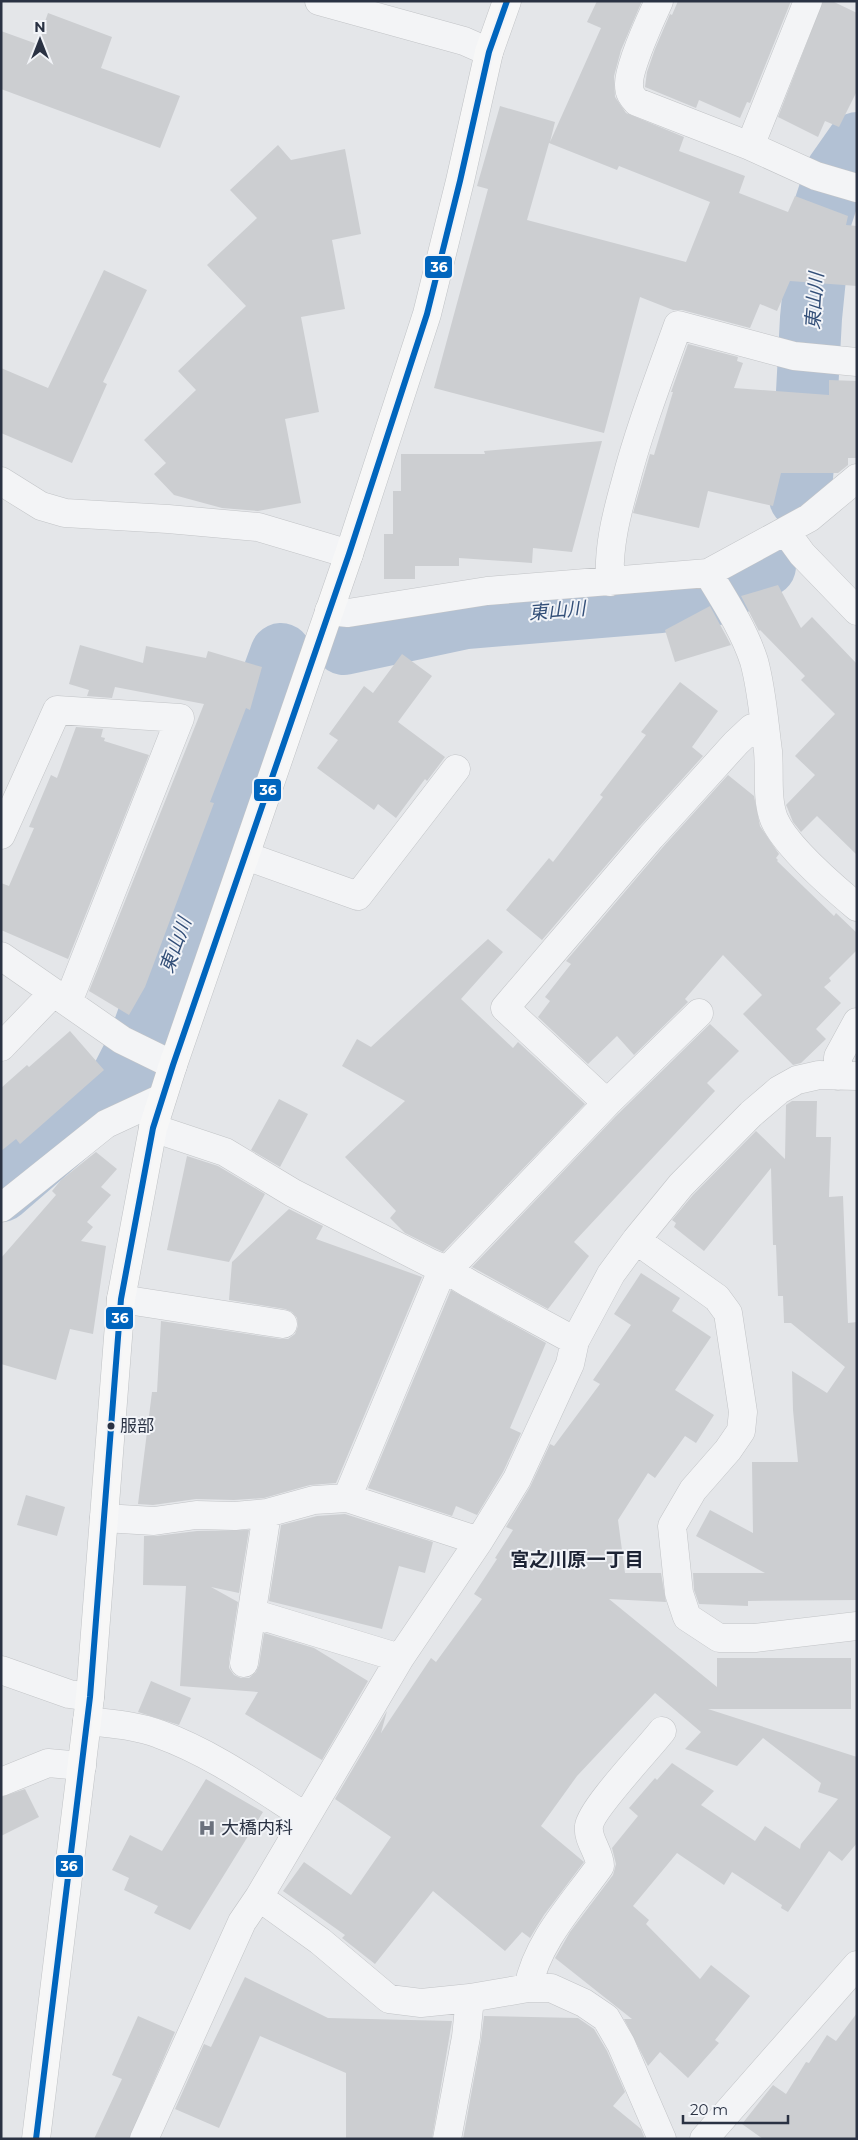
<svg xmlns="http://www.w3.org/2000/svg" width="858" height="2140" font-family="Montserrat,'Noto Sans JP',sans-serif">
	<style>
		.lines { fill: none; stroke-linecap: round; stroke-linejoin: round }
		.river { stroke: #b2c1d4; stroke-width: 62 }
		.building { fill: #ccced1; fill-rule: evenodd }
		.minor-casing { stroke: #c2c4c7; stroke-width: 29 }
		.major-casing { stroke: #c0c3c6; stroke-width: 29 }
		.minor { stroke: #f3f4f6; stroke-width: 28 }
		.major { stroke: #f7f7f7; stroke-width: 28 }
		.bus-1-casing { stroke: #f2f4f8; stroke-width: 10 }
		.bus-1 { stroke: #0065bd; stroke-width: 6 }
		.bus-dot { fill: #2a3243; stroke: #f2f4f8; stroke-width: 2 }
		.labels { text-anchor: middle; stroke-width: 4; stroke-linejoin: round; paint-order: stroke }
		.bus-label { font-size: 17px; fill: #2a3243; stroke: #f2f4f8; text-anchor: start }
		.poi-label { font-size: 18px; fill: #2a3243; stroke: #f2f4f8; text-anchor: start }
		.water-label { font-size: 19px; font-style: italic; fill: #334f78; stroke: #f2f4f8 }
		.neighbourhood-label { font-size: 19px; font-weight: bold; fill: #1c2334; stroke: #f2f4f8 }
		.line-badge { stroke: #f2f4f8; stroke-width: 2 }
		.badge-label { font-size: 14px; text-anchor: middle; font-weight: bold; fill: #fff }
	</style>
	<rect width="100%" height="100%" fill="#e4e6e9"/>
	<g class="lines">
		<path class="river" d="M800 498 803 466 811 318 821 218 836 173 857 143
			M344 644 466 618 660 602 717 594 765 566
			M1 1191 114 1093 137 1048 281 654"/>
	</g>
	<path class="building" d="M597 1H642L621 50 614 76 615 97 626 113 684 137 679 151 745 176 739 193 788 212 795 196 848 216 846 225 857 226V286L790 281 777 311 760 304 750 328 682 310H673L640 297 604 433 434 388 488 189 477 186 500 106 555 122 550 142 601 28 587 22ZM549 143 617 170 619 166 710 202 686 262 527 220Z
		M678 1H791L750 103 747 102 740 118 699 100 696 108 645 87 647 72 655 49 670 14 672 15Z
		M823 1H832L857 13V91L839 127 825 121 818 137 778 117Z
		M48 13 112 37 101 68 180 96 160 148 1 89V31L37 44Z
		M278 145 291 160 345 149 361 234 332 240 345 309 301 317 319 412 285 419 301 503 258 511 222 508 174 495 154 474 166 463 144 440 196 390 178 371 246 306 207 265 257 218 230 190Z
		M104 270 147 290 103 382 107 384 72 463 1 433V368L48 388Z
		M688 344 738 357 737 361 743 363 734 388 829 395V380L857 381V458H848V465L838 473H781L773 506 708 491 699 528 633 513 650 454 654 455 673 392H671Z
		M602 441 572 552 533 548 532 563 459 558V566H415V579H384V534H393V491H401V454H485L484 451Z
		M778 585 801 628 812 617 857 664V855L817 816 801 832 793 822 787 807 786 805 815 775 795 756 835 714 801 680 805 676 760 630 759 631 741 596Z
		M710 606 731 645 675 662 665 630Z
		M80 645 143 663 146 646 206 658 208 651 262 667 250 710 246 708 210 802 214 803 145 987 129 1015 89 991 204 704 115 687 112 698 87 696 89 690 69 684Z
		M402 654 432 676 398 722 445 757 427 781 425 779 396 818 378 804 374 810 317 768 338 740 329 734 364 686 373 693Z
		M680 682 718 711 692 747 703 756 639 827 542 940 506 910 549 858 553 862 603 797 600 795 646 735 641 732Z
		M76 727 103 729 101 737 105 738 104 741 149 755 68 959 1 930V883L9 886 34 828 29 827 51 775 57 778Z
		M728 775 754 796 760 826 779 854 776 858 778 860 777 861 834 916 836 913 857 933V950L829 978 831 981 824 987 841 1003 816 1029 826 1039 801 1063 793 1065 743 1014 762 995 723 955 685 999 688 1002 634 1055 617 1036 588 1064 538 1017 550 1001 545 997 571 964 566 961 663 847Z
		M488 939 503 952 461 999 513 1048 518 1042 585 1104 443 1252 405 1233 390 1218 396 1211 345 1157 405 1101 342 1066 357 1039 371 1047Z
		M710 1024 739 1051 707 1083 715 1091 574 1242 589 1256 548 1309 472 1267 616 1116Z
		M70 1031 104 1070 20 1144 16 1139 1 1151V1088L27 1065 29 1067Z
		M279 1099 308 1114 280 1167 251 1150Z
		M792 1101H817L816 1137H831L829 1197 843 1196 848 1323 857 1322V1600L748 1601V1606L699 1604 694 1590 693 1573H765L696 1536 710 1510 753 1533 752 1462H798L793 1410 792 1371 827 1393 845 1367 791 1323H784L783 1296H778L776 1245H773L771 1168 704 1251 674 1227 676 1223 672 1220 693 1195 756 1131 785 1159 786 1105Z
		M96 1152 117 1169 101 1187 111 1195 87 1222 93 1227 81 1241 106 1246 93 1334 70 1329 56 1380 1 1364V1258L56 1195 52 1191 61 1180Z
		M187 1156 218 1166 265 1194 229 1262 167 1250Z
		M289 1209 323 1226 316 1239 422 1277 336 1483 310 1485 264 1498 234 1500 196 1499 153 1505 138 1504 152 1392H157L161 1321 281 1339H288L295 1334 298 1326 297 1318 292 1312 285 1309 229 1300 232 1262Z
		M641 1273 680 1298 672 1311 711 1337 675 1390 714 1415 696 1443 685 1436 655 1478 648 1473 618 1520 625 1573H661L666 1602 609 1599 717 1687V1658H851V1709H708L857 1757V1843L842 1861 829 1851 788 1912 781 1908 782 1905 732 1872 724 1885 677 1853 633 1906 649 1920 646 1924 700 1979 711 1965 750 1996 715 2040 719 2043 688 2078 660 2052 648 2066 624 2019H632L555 1958 570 1932 613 1875 616 1864 612 1848 638 1816 629 1808 655 1778 657 1780 672 1763 714 1791 701 1805 755 1841 765 1826 800 1849 801 1844 838 1799 818 1792 821 1783 763 1738 737 1766 685 1749 701 1732 655 1693 577 1776 541 1826 584 1862 544 1915 530 1938 522 1932 505 1951 433 1891 375 1964 342 1938 345 1935 283 1891 304 1862 351 1895 391 1837 335 1799 387 1711 381 1733 431 1658 436 1662 482 1599 474 1594 497 1559 495 1558 513 1530 506 1527 530 1487 550 1444 554 1446 600 1384 593 1380 631 1325 614 1314Z
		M451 1290 546 1343 510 1428 521 1433 503 1472 477 1515 456 1506 452 1516 368 1488Z
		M26 1495 65 1507 57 1536 17 1525Z
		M345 1514 433 1542 425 1573 399 1566 382 1629 269 1601 281 1525 317 1516Z
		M249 1530 239 1593 211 1587 238 1602 229 1661V1668L234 1675 241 1678H249L256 1672 259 1665 264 1633 314 1648 368 1681 322 1760 245 1714 258 1692 180 1686 186 1586 143 1585 144 1536H156L197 1531Z
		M151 1681 191 1698 179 1725 138 1712Z
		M206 1779 263 1812 190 1930 154 1913 158 1906 124 1890 129 1878 112 1870 130 1835 162 1851Z
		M25 1789 39 1817 1 1836V1797Z
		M245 1977 328 2018 452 2021 432 2139H346V2073L260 2036 219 2128 175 2109 204 2044 211 2047Z
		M857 2013V2139H763L742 2124 773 2085 786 2094 806 2062 809 2063 827 2035 836 2041Z
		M138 2016 175 2032 129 2139H94L122 2079 112 2075Z
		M484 2016 578 2018 594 2029 607 2051 625 2092 613 2106 641 2129 645 2139H463L481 2040Z"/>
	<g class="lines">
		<g class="minor-casing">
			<path id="minor" d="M319 1 464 41 489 52
				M659 1C651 18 628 69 629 85 629 93 632 97 637 102L750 146 816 176 857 188
				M750 146 808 1
				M1 481 41 506 65 513 168 519 258 527 349 554
				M786 532 802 554 857 611
				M708 573C725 601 744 630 754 661 762 690 764 721 768 751 770 772 766 798 774 819 786 847 833 887 857 907
				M610 582C608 548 616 516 625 484 639 430 659 378 678 325L794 356 857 362
				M329 611 348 613 487 591 708 573 809 518 857 478
				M1 835 57 710 180 718 68 1002
				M246 856 358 896 456 769
				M1 956 122 1040 173 1065
				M1 1047 53 993
				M838 1076V1057L857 1022
				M607 1103 505 1008 651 837 736 743 752 728 764 726
				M153 1128 225 1152 293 1193 430 1263 447 1270 470 1284 575 1341
				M1 1208 106 1124 162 1098
				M636 1240 717 1298 728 1313 743 1412 741 1431 728 1450 693 1490 672 1526 679 1593 687 1617 719 1638H755L857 1626
				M121 1299 283 1324
				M347 1498 438 1280 607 1103 699 1013
				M104 1518 154 1521 196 1515 235 1516 267 1513 314 1500 347 1498 479 1541
				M252 1613 400 1658
				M244 1663 267 1513
				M1 1670 69 1694 90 1697
				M87 1721C111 1724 136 1725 159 1734 212 1753 259 1787 306 1817
				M1 1782 48 1763 82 1766
				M259 1897 320 1941 389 1999 421 2003 470 1998 528 1988H551L584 2003 606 2018 621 2044 662 2139
				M528 1988C537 1941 573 1904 600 1866 600 1852 587 1840 589 1826 591 1809 649 1748 662 1731
				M144 2139 242 1922 259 1897 400 1658 479 1541 517 1479 570 1364 575 1341 611 1274 636 1240 681 1185 751 1114 779 1090 797 1080 819 1075 857 1076
				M447 2139 466 2037 470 1998
				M704 2139 857 1965"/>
		</g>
		<g class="major-casing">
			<path id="major" d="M36 2139 90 1697 121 1299 153 1128 173 1065 349 554 427 314 460 181 489 52 507 1"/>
		</g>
		<use href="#minor" class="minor"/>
		<use href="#major" class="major"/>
		<g class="bus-1-casing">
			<path id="bus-1" d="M36 2139 90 1697 121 1299 153 1128 173 1065 349 554 427 314 460 181 489 52 507 1"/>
		</g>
		<use href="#bus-1" class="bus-1"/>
	</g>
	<defs>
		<g id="hospital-bare" transform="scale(1.35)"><path d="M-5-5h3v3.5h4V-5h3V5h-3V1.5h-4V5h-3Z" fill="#6b717d" stroke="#f2f4f8" stroke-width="2.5" paint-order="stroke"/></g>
	</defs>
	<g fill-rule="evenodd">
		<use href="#hospital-bare" x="207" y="1828"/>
	</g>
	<circle class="bus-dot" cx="111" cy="1426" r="4.5"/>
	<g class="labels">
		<g class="bus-label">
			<text x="120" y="1432">服部</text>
		</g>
		<g class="poi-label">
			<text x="221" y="1834">大橋内科</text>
		</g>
		<g class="water-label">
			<text transform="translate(814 301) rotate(-86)" y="7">東山川</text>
			<text transform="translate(557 610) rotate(-5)" y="7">東山川</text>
			<text transform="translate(175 945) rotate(-70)" y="7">東山川</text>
		</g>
		<g class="neighbourhood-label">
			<text x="577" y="1566">宮之川原一丁目</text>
		</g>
	</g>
	<g class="line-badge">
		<rect x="424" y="255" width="29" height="24" rx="5" fill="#0065bd"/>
		<rect x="253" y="778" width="29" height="24" rx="5" fill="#0065bd"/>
		<rect x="105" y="1306" width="29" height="24" rx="5" fill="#0065bd"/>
		<rect x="55" y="1854" width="29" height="24" rx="5" fill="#0065bd"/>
	</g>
	<g class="badge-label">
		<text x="439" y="272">36</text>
		<text x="268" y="795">36</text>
		<text x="120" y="1323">36</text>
		<text x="69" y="1871">36</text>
	</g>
	<rect width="858" height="2140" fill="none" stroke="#2a3243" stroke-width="5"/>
	<g transform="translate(40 40)" stroke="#f2f4f8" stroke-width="4" paint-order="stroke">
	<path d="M0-4L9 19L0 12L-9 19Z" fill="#2a3243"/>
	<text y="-8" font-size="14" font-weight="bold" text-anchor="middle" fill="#2a3243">N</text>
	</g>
	<path d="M683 2115v8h105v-8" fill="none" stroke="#2a3243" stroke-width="2.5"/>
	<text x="690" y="2115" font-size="15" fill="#2a3243" stroke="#f2f4f8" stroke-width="4" paint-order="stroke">20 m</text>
</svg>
